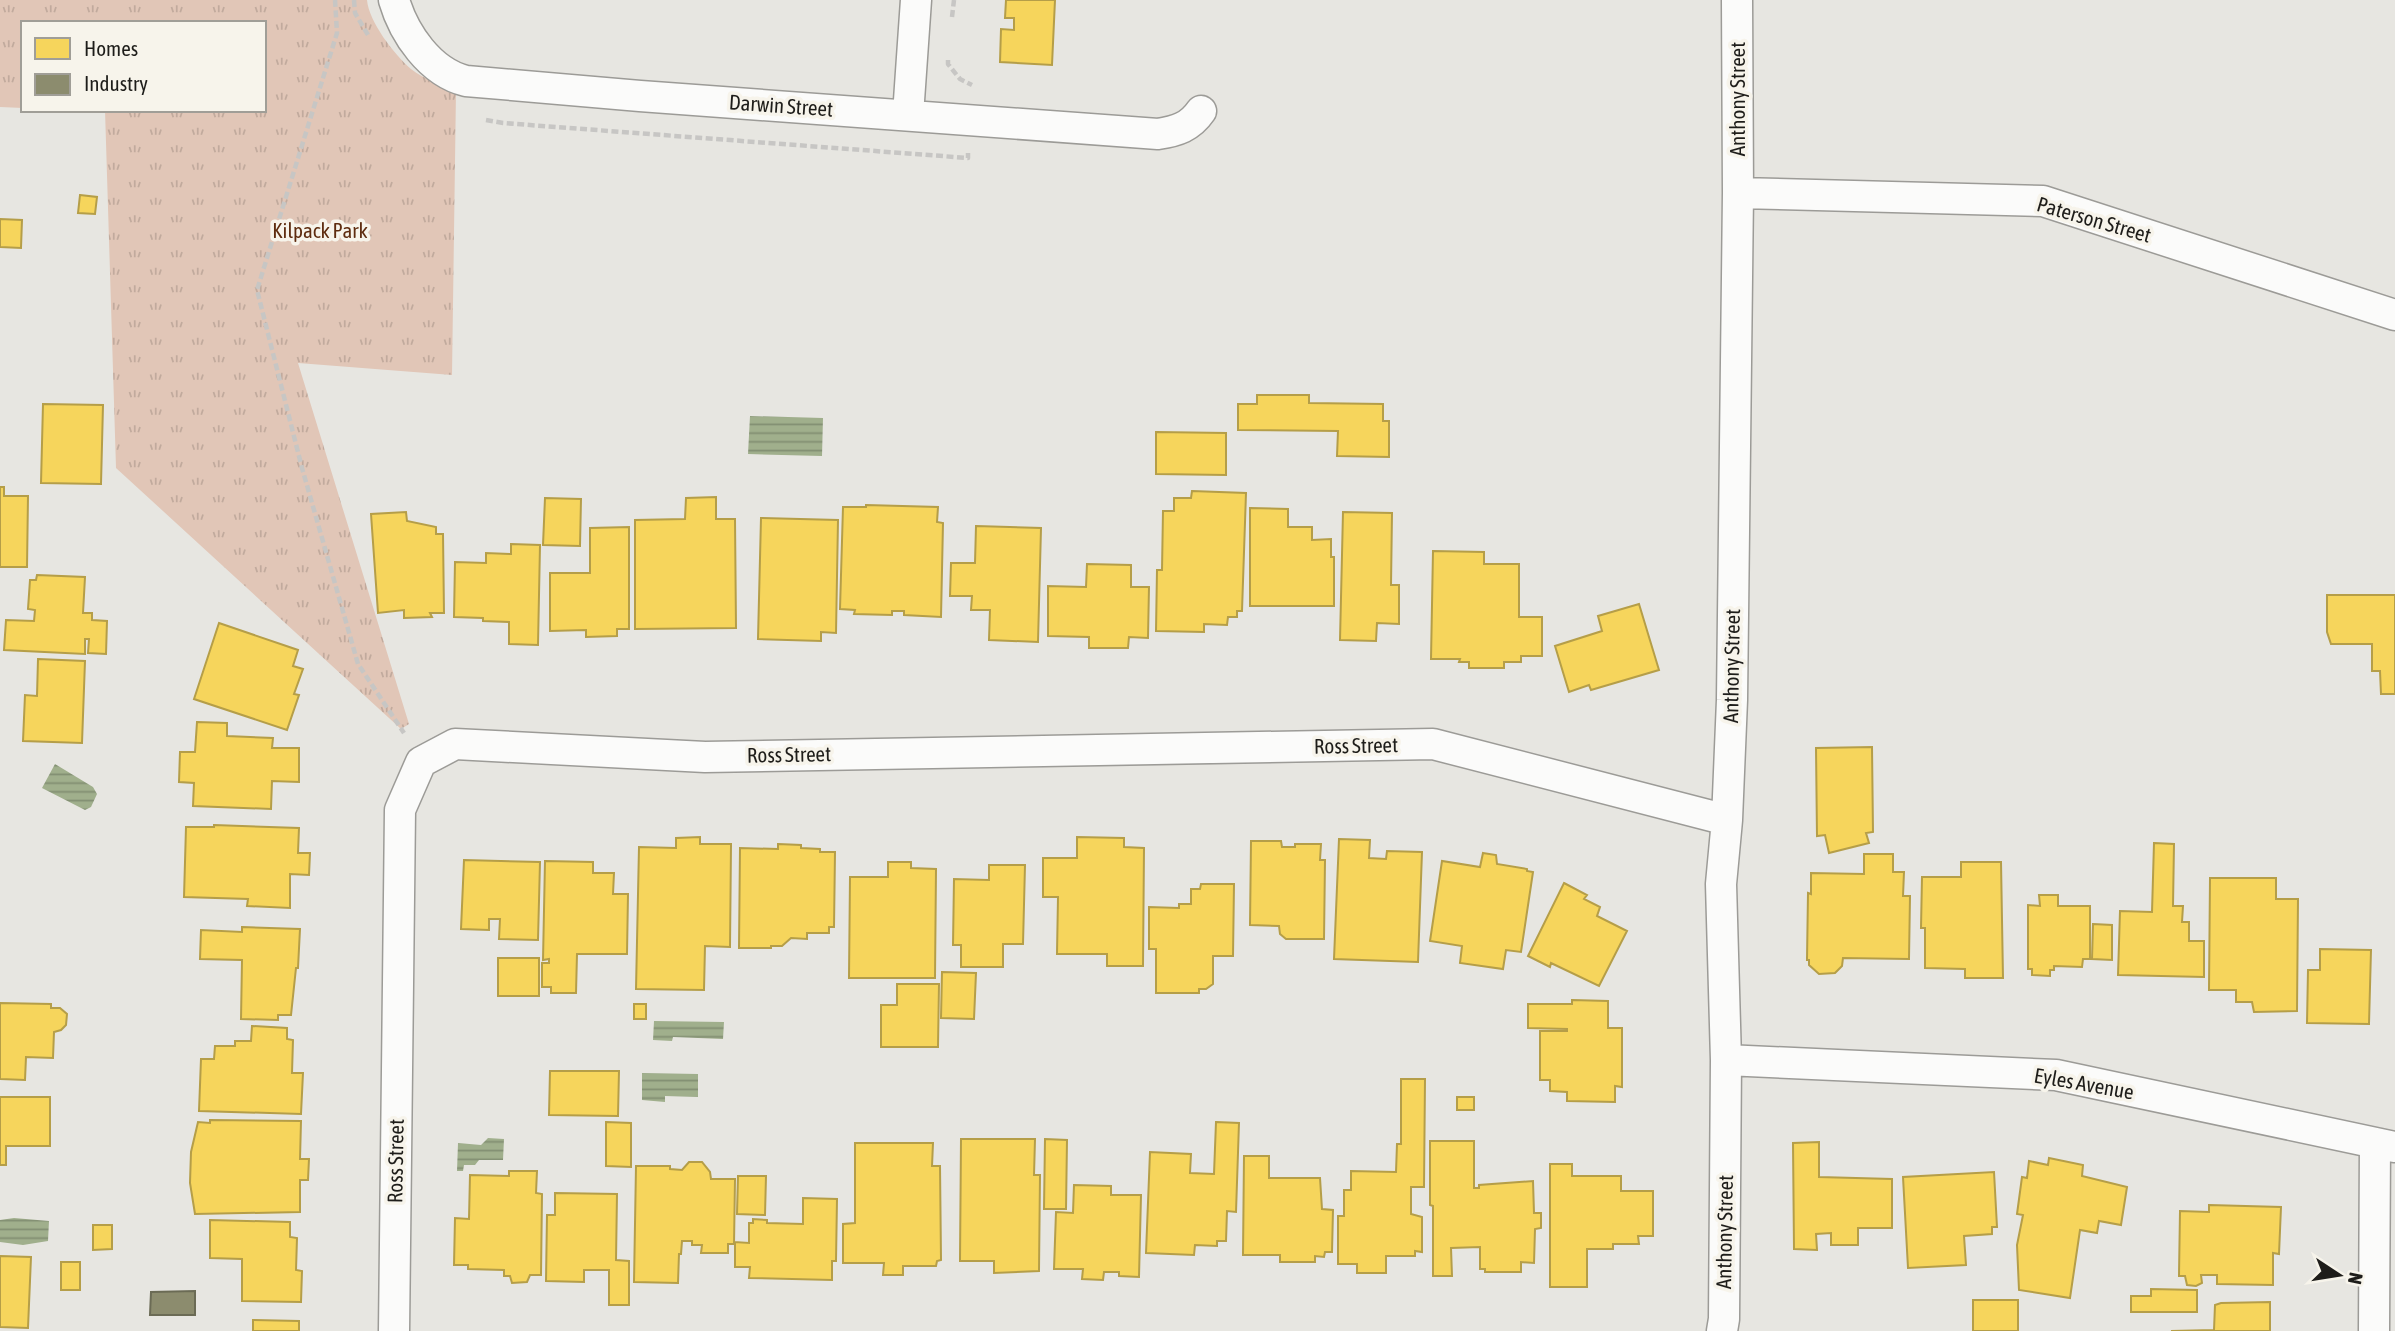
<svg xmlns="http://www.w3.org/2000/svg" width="2395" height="1331" font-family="'Asap Condensed',sans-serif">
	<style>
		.park { fill: url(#park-tufts) }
		.water { fill: url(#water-rules) }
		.homes { fill: #f6d55c; stroke: #b59e48; stroke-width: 2 }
		.industry { fill: #8c8c6e; stroke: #6b6b55; stroke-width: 2 }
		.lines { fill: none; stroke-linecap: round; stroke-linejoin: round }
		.street-casing { stroke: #9c9b97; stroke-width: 33 }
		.path { stroke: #c7c6c4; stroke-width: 4.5; stroke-dasharray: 7 3.5; stroke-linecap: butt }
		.street { stroke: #fbfbfa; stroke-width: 30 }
		.labels { text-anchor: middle; stroke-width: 7; stroke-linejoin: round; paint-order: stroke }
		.street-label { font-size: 21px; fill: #1e1d1a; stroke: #f7f4eb }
		.park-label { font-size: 21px; fill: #5e2c0f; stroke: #f7f4eb }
	</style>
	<defs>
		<pattern id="park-tufts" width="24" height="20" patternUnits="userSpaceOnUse" patternTransform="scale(1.75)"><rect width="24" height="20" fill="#e1c6b7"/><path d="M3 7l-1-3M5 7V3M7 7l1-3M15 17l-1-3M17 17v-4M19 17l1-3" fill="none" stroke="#c1aa9d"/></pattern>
		<pattern id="water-rules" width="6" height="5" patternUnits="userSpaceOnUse" patternTransform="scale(1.75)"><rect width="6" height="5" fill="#a0af8c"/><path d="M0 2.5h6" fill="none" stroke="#828e72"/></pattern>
	</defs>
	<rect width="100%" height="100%" fill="#e7e6e1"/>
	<path class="park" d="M0 0H367C369 22 394 54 411 69 423 79 442 84 456 91L452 375 298 363 409 724 401 729 116 468 105 110H264V23H23V108L0 107Z"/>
	<path class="water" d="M750 416 823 418 822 456 748 454Z
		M55 764 93 787 97 794 91 807 85 810 42 788Z
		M654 1021 724 1022 723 1039 673 1037 672 1041 653 1040Z
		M642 1073 698 1074V1097L665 1096V1102L642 1100Z
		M488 1138 504 1139 503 1160H479L475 1165H464L463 1171H457L458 1143 481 1145Z
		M14 1218 49 1221 48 1241 23 1245 0 1242V1220Z"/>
	<path class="homes" d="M1006 0H1055L1052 65 1000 62 1001 29 1014 30V18H1005Z
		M80 195 97 197 95 214 78 213Z
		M0 219 22 220 21 248 0 247Z
		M1257 395H1309V403L1383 404V421H1389V457L1337 456 1338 431 1238 430V404H1257Z
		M43 404 103 405 101 484 41 483Z
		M1156 432 1226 433V475L1156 474Z
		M0 487H4V496H28L27 567H0Z
		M1192 491 1246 493 1242 611H1237V617H1228L1227 625 1204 624V632L1156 631 1157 570H1162L1163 511H1174V498H1191Z
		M716 497V519H735L736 628 635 629V520L685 519 686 498Z
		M545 498 581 499 580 546 543 545Z
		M866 505 938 507 937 522 943 523 941 617 904 615V611H892V615L854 614 855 610 840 609 843 507H866Z
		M1250 508 1288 509V527H1312V540L1331 539V557H1334V606H1250Z
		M406 512 407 521 436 527V534H443L444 613H430L432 617 404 618V610L378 613 371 514Z
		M1343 512 1392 513 1391 585H1399V624L1377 623 1376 641 1340 640Z
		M761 518 838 520 836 633 821 632V641L758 639Z
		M976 526 1041 528 1038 642 989 640 990 610H971L972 596H950L951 563H975Z
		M629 527V629H617V636L586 637V630L550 631V573H590V528Z
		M511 544 540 545 538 645 509 644V622L483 621V618L454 617 455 562 486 563V553L511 554Z
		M1433 551 1484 552V564H1519V617H1542V656H1521V662H1504V668H1469V662H1459L1460 659H1431Z
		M1087 564 1131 565V587H1149L1148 638 1129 637 1128 648H1089V637L1048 636V586L1086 587Z
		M37 575 85 577 83 613H92V620L107 621 106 654 88 653 89 639H85V654L4 650 6 620 34 621 35 610 28 609 30 580H36Z
		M2327 595H2395V694H2381L2380 671H2372V644H2331L2327 632Z
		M1639 604 1659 670 1591 690 1589 685 1569 692 1555 646 1602 631 1598 616Z
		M219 623 298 650 293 666 303 669 294 694 299 695 287 730 194 699Z
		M38 659 85 661 82 743 23 741 25 695 37 696Z
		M197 722 227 723V736L273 738 272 748H299V782L272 781 271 809 193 806 194 783 179 782 180 752H195Z
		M1872 747 1873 832 1866 833 1869 843 1829 853 1825 835 1817 836 1816 748Z
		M214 825 299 828 298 853H310L309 875 290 874V908L247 906 248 899 184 897 186 827H214Z
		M700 837V844H731L730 947 705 946 704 990 636 989 639 847 676 848V838Z
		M1077 837 1124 838V847L1144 848 1143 966H1107V954H1057L1058 897H1043V858H1077Z
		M1339 839 1370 840 1369 858 1386 859 1387 851 1422 852 1418 962 1334 959Z
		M1251 841H1281L1282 847H1295V844H1321L1320 860H1325L1324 939H1286L1280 934 1279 926 1250 925Z
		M2154 843 2174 844 2173 906H2183L2182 922H2189V941H2204V977L2118 975 2120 911 2152 912Z
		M778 844 801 845V848L820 849V852H835L834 927H829V933H807V939L791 938 782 946H771V948H739L740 848 778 849Z
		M1483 853 1496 855 1497 864 1527 869V871L1533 872 1521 952 1506 950 1503 969 1460 963 1462 946 1430 941 1442 861 1480 867Z
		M1864 854H1893V872H1904L1903 896H1910L1909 959 1843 958 1842 966 1835 973 1819 974 1809 965V960H1807L1808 893 1811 894V873L1864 874Z
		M464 860 540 862 538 940 499 939 500 919H489V930L461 929Z
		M545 861 593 862V873H614L613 894H628L627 954H577L576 993H551V987H542V963H549V959L543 960Z
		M888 862H911V868L936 869 935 978H849L850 877H888Z
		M1961 862H2001L2003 978H1965V969L1925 968V928H1921L1922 877H1961Z
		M989 865H1025L1023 944H1003V967H961V945H953L954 879 989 880Z
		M2210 878H2276V899H2298L2297 1011 2254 1012 2252 1002H2236V990H2209Z
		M1564 883 1587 895 1584 899 1600 907 1597 916 1627 931 1599 986 1551 963 1550 967 1528 956Z
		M1201 884H1234L1233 956H1213V984L1206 989H1199V993H1156V949H1149V907L1179 908V904H1191V889H1200Z
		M2039 895H2058V906H2090V959H2083L2082 967 2054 966V970H2050V976L2032 975V969H2028V905L2040 906Z
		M2093 924 2112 925V960L2092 959Z
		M242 927 300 929 298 968H296L291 1015H278V1020L241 1019 242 960 200 959 201 930 242 932Z
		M2320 949 2371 950 2369 1024 2307 1023 2308 970H2320Z
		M498 958H539V996H498Z
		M942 972 976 973 974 1019 941 1018Z
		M897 984H939L938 1047H881V1005H897Z
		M1572 1000 1608 1001V1028H1622V1087L1615 1086V1102L1567 1101V1092L1550 1091V1080H1540V1031H1567V1029L1528 1028V1004H1572Z
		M0 1003 51 1004V1008H60L67 1014 66 1025 61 1030 54 1032 53 1058 26 1057 25 1080 0 1079Z
		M634 1004H646V1019H634Z
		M252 1026 287 1028V1039L293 1040 292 1073H303L301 1114 199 1111 201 1059H214L215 1046H235V1041H251Z
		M550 1071H619L618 1116 549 1115Z
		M1401 1079H1425L1424 1187H1411V1214L1422 1217V1252L1415 1251V1256H1386V1273H1357V1264H1338V1216H1344V1190H1351V1171L1396 1172 1397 1144H1401Z
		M0 1097H50V1146H6V1165H0Z
		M1457 1097H1474V1110H1457Z
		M210 1120 301 1121 300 1159H309L308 1180H300V1212L195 1214 190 1183 191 1152 198 1122 210 1123Z
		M606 1122 631 1123V1167L606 1166Z
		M1216 1122 1239 1123 1236 1212 1227 1211 1226 1241H1217V1246L1195 1245 1194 1255 1146 1253 1150 1152 1191 1154 1190 1173 1214 1174Z
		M961 1139H1035L1034 1175H1040L1039 1271 994 1273V1261H960Z
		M1045 1139 1067 1140 1066 1209H1044Z
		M1430 1141H1474V1188H1479V1185L1533 1181 1534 1213H1541V1228L1535 1229 1534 1263 1521 1262V1272H1485V1269H1480V1247L1451 1248 1452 1276H1433V1206L1430 1205Z
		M1819 1142V1177L1892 1179V1228H1858V1245H1831V1233L1816 1234 1817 1250 1794 1249 1793 1143Z
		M855 1143H933L932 1166H940L941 1260 937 1261 936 1266H903V1275H883L884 1263H843V1224L855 1223Z
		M1244 1156H1269V1178H1320L1322 1209 1333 1210 1332 1252H1325L1324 1257 1315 1256V1262H1280V1255H1243Z
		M2049 1158 2083 1165 2082 1176 2127 1187 2121 1225 2099 1221 2097 1233 2080 1230 2070 1298 2019 1290 2017 1245 2023 1215 2017 1214 2022 1177 2027 1178 2029 1161 2048 1165Z
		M689 1162H702L710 1172 711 1179H735L734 1244H728V1253H701L702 1245H692V1241H682L681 1254H679L678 1283 634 1282 636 1166H670V1169L682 1170Z
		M1550 1164H1572V1176H1621V1191H1653V1236H1638L1639 1244H1613V1249H1587V1287H1550Z
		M509 1171H537L536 1193 542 1194 541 1275H530L527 1282 512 1283 510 1276H504V1270L468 1269V1265H454L455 1218 469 1219 470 1175 509 1176Z
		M1994 1172 1997 1227H1992V1234L1964 1236 1966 1265 1908 1268 1903 1177Z
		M738 1176H766L765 1215 737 1214Z
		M1074 1185 1111 1186V1195H1141L1139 1277 1119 1276V1272H1104L1103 1280 1082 1279 1083 1269H1054L1056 1212 1073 1213Z
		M555 1193 617 1194 616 1260 629 1261V1305H609V1270H584V1282L546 1281 547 1215H555Z
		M803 1198 837 1199 836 1261H832V1280L749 1278 750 1267H735V1242L749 1243V1223H753V1219L767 1220V1223L803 1224Z
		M2209 1205 2281 1207 2279 1254 2273 1253V1285L2217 1284V1275H2201L2202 1283 2196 1286 2187 1285 2185 1276H2179L2180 1211 2209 1212Z
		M210 1220 290 1222V1237L297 1238 296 1270 302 1271 301 1302 242 1301V1259L210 1258Z
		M93 1225H112V1249L93 1250Z
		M0 1256 31 1257 28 1328 0 1327Z
		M61 1262H80V1290H61Z
		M2151 1289 2197 1290V1312H2131V1296H2151Z
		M1973 1300H2018V1331H1973Z
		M2270 1302V1331H2171L2214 1330 2215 1305 2221 1303Z
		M253 1320 299 1321V1331H253Z"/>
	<path class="industry" d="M195 1291V1315H150L151 1292Z"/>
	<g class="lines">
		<g class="street-casing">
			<path id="street" d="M394 0C404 34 430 72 466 81L640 96 1158 134C1177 131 1190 127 1201 111
				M908 115 916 0
				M1738 193 2043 201 2395 315
				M1726 1060 2056 1075 2395 1147
				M394 1331 400 810 421 762 455 744 705 757 1433 744 1727 820
				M1722 1331 1724 1319 1726 1060 1721 884 1727 820 1732 700 1738 193 1737 0
				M2374 1331 2375 1143"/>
		</g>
		<path class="path" d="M335 0 337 33 257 290 302 468 358 664 404 733
			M354 0 355 13 368 35
			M952 17 954 0
			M948 60V64L960 79 972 85
			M486 120 503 123 968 158V153"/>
		<use href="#street" class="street"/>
	</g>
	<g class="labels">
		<g class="street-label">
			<text transform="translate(1738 99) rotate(-90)" y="7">Anthony Street</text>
			<text transform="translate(781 106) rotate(4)" y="7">Darwin Street</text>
			<text transform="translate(2094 220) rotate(16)" y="7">Paterson Street</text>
			<text transform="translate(1732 666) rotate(-89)" y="7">Anthony Street</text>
			<text transform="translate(1356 746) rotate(-1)" y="7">Ross Street</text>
			<text transform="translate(789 755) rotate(-1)" y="7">Ross Street</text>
			<text transform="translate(2084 1084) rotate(10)" y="7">Eyles Avenue</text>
			<text transform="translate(396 1161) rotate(-89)" y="7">Ross Street</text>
			<text transform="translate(1725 1232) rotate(-89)" y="7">Anthony Street</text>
		</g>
		<g class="park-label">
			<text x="320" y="238">Kilpack Park</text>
		</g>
	</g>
	<rect x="21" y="21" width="245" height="91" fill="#f7f4eb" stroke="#a09e97" stroke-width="2"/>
	<rect x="35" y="38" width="35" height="21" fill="#f6d55c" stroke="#a09e97" stroke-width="2"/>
	<text x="84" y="56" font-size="21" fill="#1e1d1a">Homes</text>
	<rect x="35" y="74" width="35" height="21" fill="#8c8c6e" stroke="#a09e97" stroke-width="2"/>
	<text x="84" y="91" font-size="21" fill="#1e1d1a">Industry</text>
	<g transform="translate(2339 1275) rotate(102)" stroke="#f7f4eb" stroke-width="5" paint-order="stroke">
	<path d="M0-5L12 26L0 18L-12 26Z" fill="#1e1d1a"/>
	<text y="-10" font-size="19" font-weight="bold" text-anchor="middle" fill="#1e1d1a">N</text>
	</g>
</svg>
